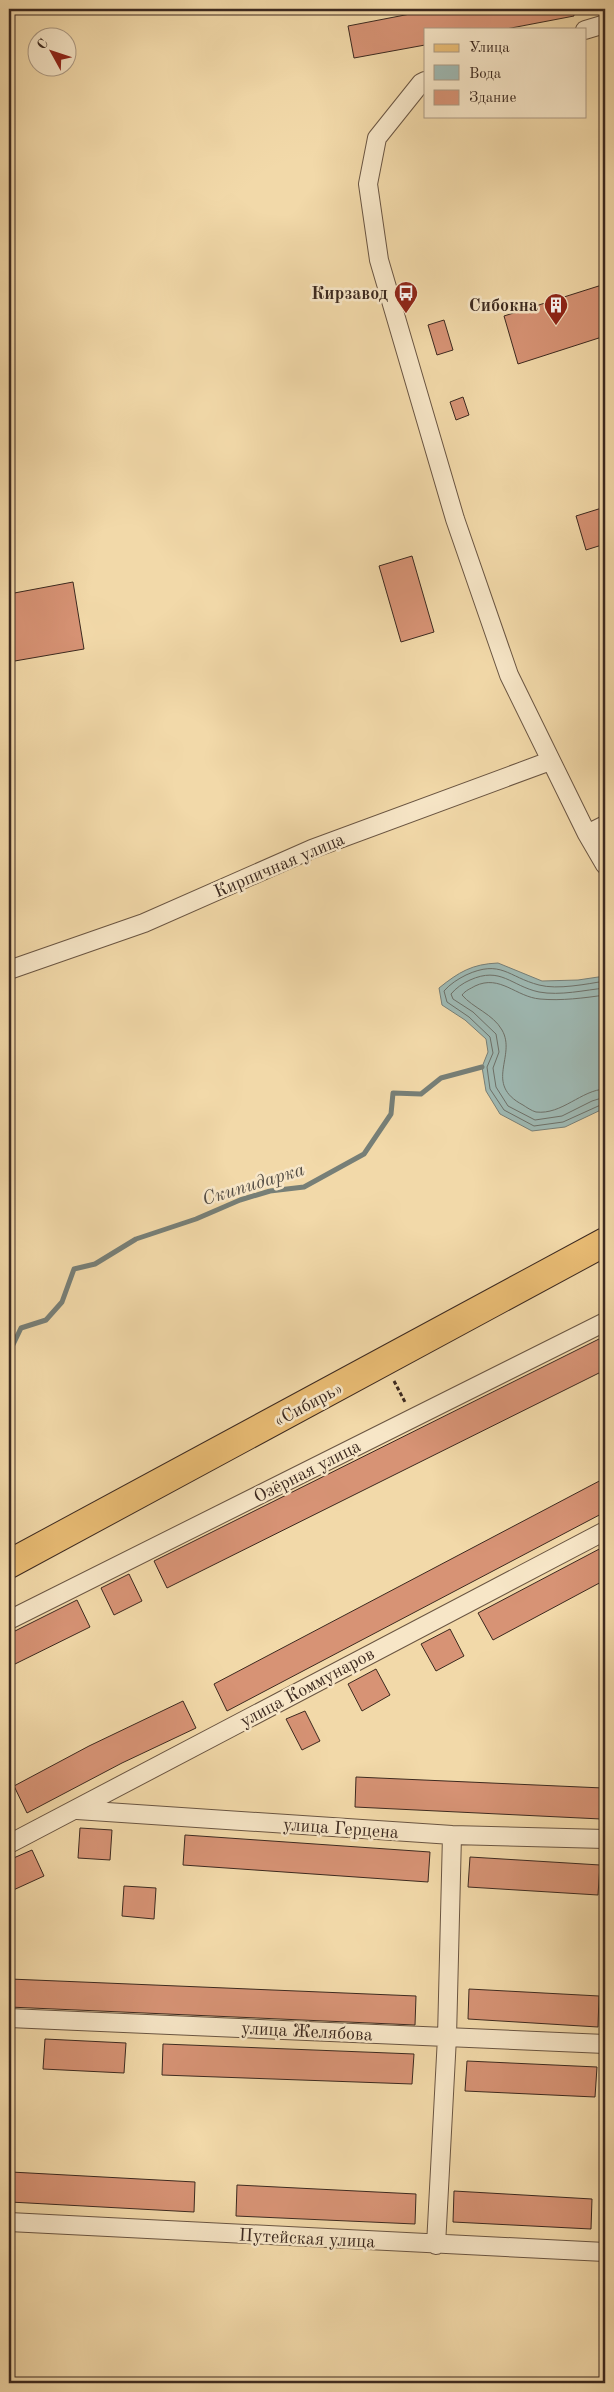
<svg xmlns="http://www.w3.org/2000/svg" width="614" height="2392" font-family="'Old Standard TT',serif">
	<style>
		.water { fill: #9eb8b2; stroke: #777f77 }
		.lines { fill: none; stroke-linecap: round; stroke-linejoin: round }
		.shore { stroke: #6d7068; stroke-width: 1 }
		.stream { stroke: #777f77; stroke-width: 5 }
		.building { fill: #d79375; stroke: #3c291f }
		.street-casing { stroke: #6a5542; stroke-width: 20 }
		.primary-casing { stroke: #3c291f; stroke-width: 30 }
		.path { stroke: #3c291f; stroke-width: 3; stroke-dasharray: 4 2.5; stroke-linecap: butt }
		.street { stroke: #f7e6c7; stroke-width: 18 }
		.primary { stroke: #e9bc74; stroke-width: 28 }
		.labels { text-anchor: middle; stroke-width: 5; stroke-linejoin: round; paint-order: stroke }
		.poi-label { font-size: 18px; font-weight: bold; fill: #3c291f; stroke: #f7e6c7; text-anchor: end }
		.street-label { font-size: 18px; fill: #3c291f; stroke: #f7e6c7 }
		.water-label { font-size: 19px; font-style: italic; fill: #544d44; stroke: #f7e6c7 }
	</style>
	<rect width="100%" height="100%" fill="#f2d9a9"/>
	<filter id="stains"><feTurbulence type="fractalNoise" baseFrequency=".004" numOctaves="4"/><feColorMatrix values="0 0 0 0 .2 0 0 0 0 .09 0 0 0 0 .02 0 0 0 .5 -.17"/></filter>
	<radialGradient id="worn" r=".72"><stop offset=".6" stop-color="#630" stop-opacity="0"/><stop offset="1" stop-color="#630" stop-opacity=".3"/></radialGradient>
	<path class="water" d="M498 963 542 981 578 980 605 976V1108L565 1127 532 1131 500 1114 486 1091 482 1067 488 1052 486 1039 465 1020 442 1005 439 988C459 972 472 964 498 963Z"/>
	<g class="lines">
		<path class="shore" d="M605 981C587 984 557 990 539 985 508 977 501 959 466 975 458 979 450 984 444 991L447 1002 469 1017 490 1037 493 1053 487 1067 490 1089 504 1110 534 1126 563 1122 605 1103
			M605 988C585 990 560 996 539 992 511 986 501 966 470 980 463 983 456 988 451 994L453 999 473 1012 496 1034 499 1052 493 1068 496 1087 508 1106 535 1120 562 1116 592 1101 605 1097
			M605 995C584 998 561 1001 540 999 516 997 500 974 475 986 470 989 466 990 462 995 473 1008 493 1014 502 1030 517 1056 483 1084 523 1105 526 1107 532 1111 536 1112 562 1115 581 1090 605 1089"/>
		<path class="stream" d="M9 1353 21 1328 46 1320 62 1302 74 1269 95 1264 136 1239 196 1219 240 1200 270 1191 304 1187 364 1154 391 1114 393 1093 421 1094 441 1078 482 1067"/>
	</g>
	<path class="building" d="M436 9H573L574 16 506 29H425V45L354 58 348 26Z
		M605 284V336L518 364 504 316Z
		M444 320 453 350 437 355 428 325Z
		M463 397 469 415 456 420 450 402Z
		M605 507V544L586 550 576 516Z
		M412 556 434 632 401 642 379 566Z
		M73 582 84 649 9 662V594Z
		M605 1336V1370L167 1588 154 1561Z
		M605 1478V1512L227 1711 214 1684Z
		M605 1546V1580L493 1640 478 1613Z
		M129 1574 142 1601 114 1615 101 1588Z
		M77 1600 90 1627 13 1665 9 1656V1634Z
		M450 1629 464 1656 436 1671 421 1644Z
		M376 1669 390 1695 362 1711 348 1684Z
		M183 1701 196 1728 122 1763 27 1813 14 1786 89 1746Z
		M305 1711 320 1741 302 1750 286 1719Z
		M356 1777 603 1788 601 1819 355 1807Z
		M80 1828 112 1830 110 1860 78 1858Z
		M185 1835 430 1852 428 1882 183 1865Z
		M32 1850 44 1876 9 1892V1860Z
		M470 1857 600 1865 598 1895 468 1887Z
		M124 1886 156 1888 154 1919 122 1916Z
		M10 1979 416 1996 415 2025 9 2007Z
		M469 1989 599 1996 598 2027 468 2019Z
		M45 2039 126 2043 124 2073 43 2069Z
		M163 2044 414 2054 412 2084 162 2075Z
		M467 2061 597 2067 595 2097 465 2091Z
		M11 2172 195 2182 194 2212 10 2202Z
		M237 2185 416 2194 415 2224 236 2216Z
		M454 2191 592 2199 591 2229 453 2222Z"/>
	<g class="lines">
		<g class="street-casing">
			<path id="street" d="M585 30 605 24
				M425 81 421 83 377 138 368 184 379 260 455 519 509 675 587 834 605 865
				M587 834 605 825
				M9 970 144 923 312 849 550 761
				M9 1620 605 1322
				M77 1810 452 1835 605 1839
				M9 1844 605 1531
				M9 2018 605 2044
				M9 2222 605 2252
				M436 2245 447 2037 452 1835"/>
		</g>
		<g class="primary-casing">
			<path id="primary" d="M9 1564 605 1242"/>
		</g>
		<path class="path" d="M394 1381 406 1404"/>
		<use href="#street" class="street"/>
		<use href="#primary" class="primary"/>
	</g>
	<defs>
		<g id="bus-pin" transform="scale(1.25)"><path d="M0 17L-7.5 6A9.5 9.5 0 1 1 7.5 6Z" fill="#8f2418" stroke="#f7e6c7"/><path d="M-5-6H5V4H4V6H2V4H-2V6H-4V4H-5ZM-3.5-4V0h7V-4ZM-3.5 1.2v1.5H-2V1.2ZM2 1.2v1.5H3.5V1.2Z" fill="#fff"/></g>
		<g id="building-pin" transform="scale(1.25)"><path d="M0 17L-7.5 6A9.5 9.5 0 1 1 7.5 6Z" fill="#8f2418" stroke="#f7e6c7"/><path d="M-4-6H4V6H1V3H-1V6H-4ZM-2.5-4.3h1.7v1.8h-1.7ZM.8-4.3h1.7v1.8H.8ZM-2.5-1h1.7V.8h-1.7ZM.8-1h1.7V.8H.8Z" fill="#fff"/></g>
	</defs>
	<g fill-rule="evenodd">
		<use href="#bus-pin" x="406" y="293"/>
		<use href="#building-pin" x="556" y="305"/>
	</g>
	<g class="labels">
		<g class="poi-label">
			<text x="388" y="299">Кирзавод</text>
			<text x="538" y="311">Сибокна</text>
		</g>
		<g class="street-label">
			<text transform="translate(279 865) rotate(-23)" y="6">Кирпичная улица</text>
			<text transform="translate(308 1404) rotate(-28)" y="6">«Сибирь»</text>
			<text transform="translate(307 1471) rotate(-27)" y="6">Озёрная улица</text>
			<text transform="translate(307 1687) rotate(-28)" y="6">улица Коммунаров</text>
			<text transform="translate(341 1828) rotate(4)" y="6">улица Герцена</text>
			<text transform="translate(307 2031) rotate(3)" y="6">улица Желябова</text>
			<text transform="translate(307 2238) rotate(3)" y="6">Путейская улица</text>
		</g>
		<g class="water-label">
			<text transform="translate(253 1183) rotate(-17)" y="7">Скипидарка</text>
		</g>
	</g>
	<rect width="614" height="2392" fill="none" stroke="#f2d9a9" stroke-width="30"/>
	<rect x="10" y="10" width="594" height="2372" fill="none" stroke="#3c291f" stroke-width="2.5"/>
	<rect x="15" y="15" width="584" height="2362" fill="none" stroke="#3c291f"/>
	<rect x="424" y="28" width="162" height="90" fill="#f7e6c7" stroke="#ac9a84"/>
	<rect x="434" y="44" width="25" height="8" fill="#e9bc74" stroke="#ac9a84"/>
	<text x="469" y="52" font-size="15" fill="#3c291f">Улица</text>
	<rect x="434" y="65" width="25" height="15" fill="#9eb8b2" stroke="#ac9a84"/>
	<text x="469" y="78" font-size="15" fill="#3c291f">Вода</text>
	<rect x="434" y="90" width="25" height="15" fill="#d79375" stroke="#ac9a84"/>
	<text x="469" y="102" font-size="15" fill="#3c291f">Здание</text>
	<g transform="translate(52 52) rotate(310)"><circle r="24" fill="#f7e6c7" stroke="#ac9a84"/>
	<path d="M0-4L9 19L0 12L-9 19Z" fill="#8f2418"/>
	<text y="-8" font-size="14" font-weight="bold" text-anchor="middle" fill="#3c291f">С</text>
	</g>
	<rect width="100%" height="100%" filter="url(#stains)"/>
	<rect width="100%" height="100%" fill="url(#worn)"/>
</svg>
